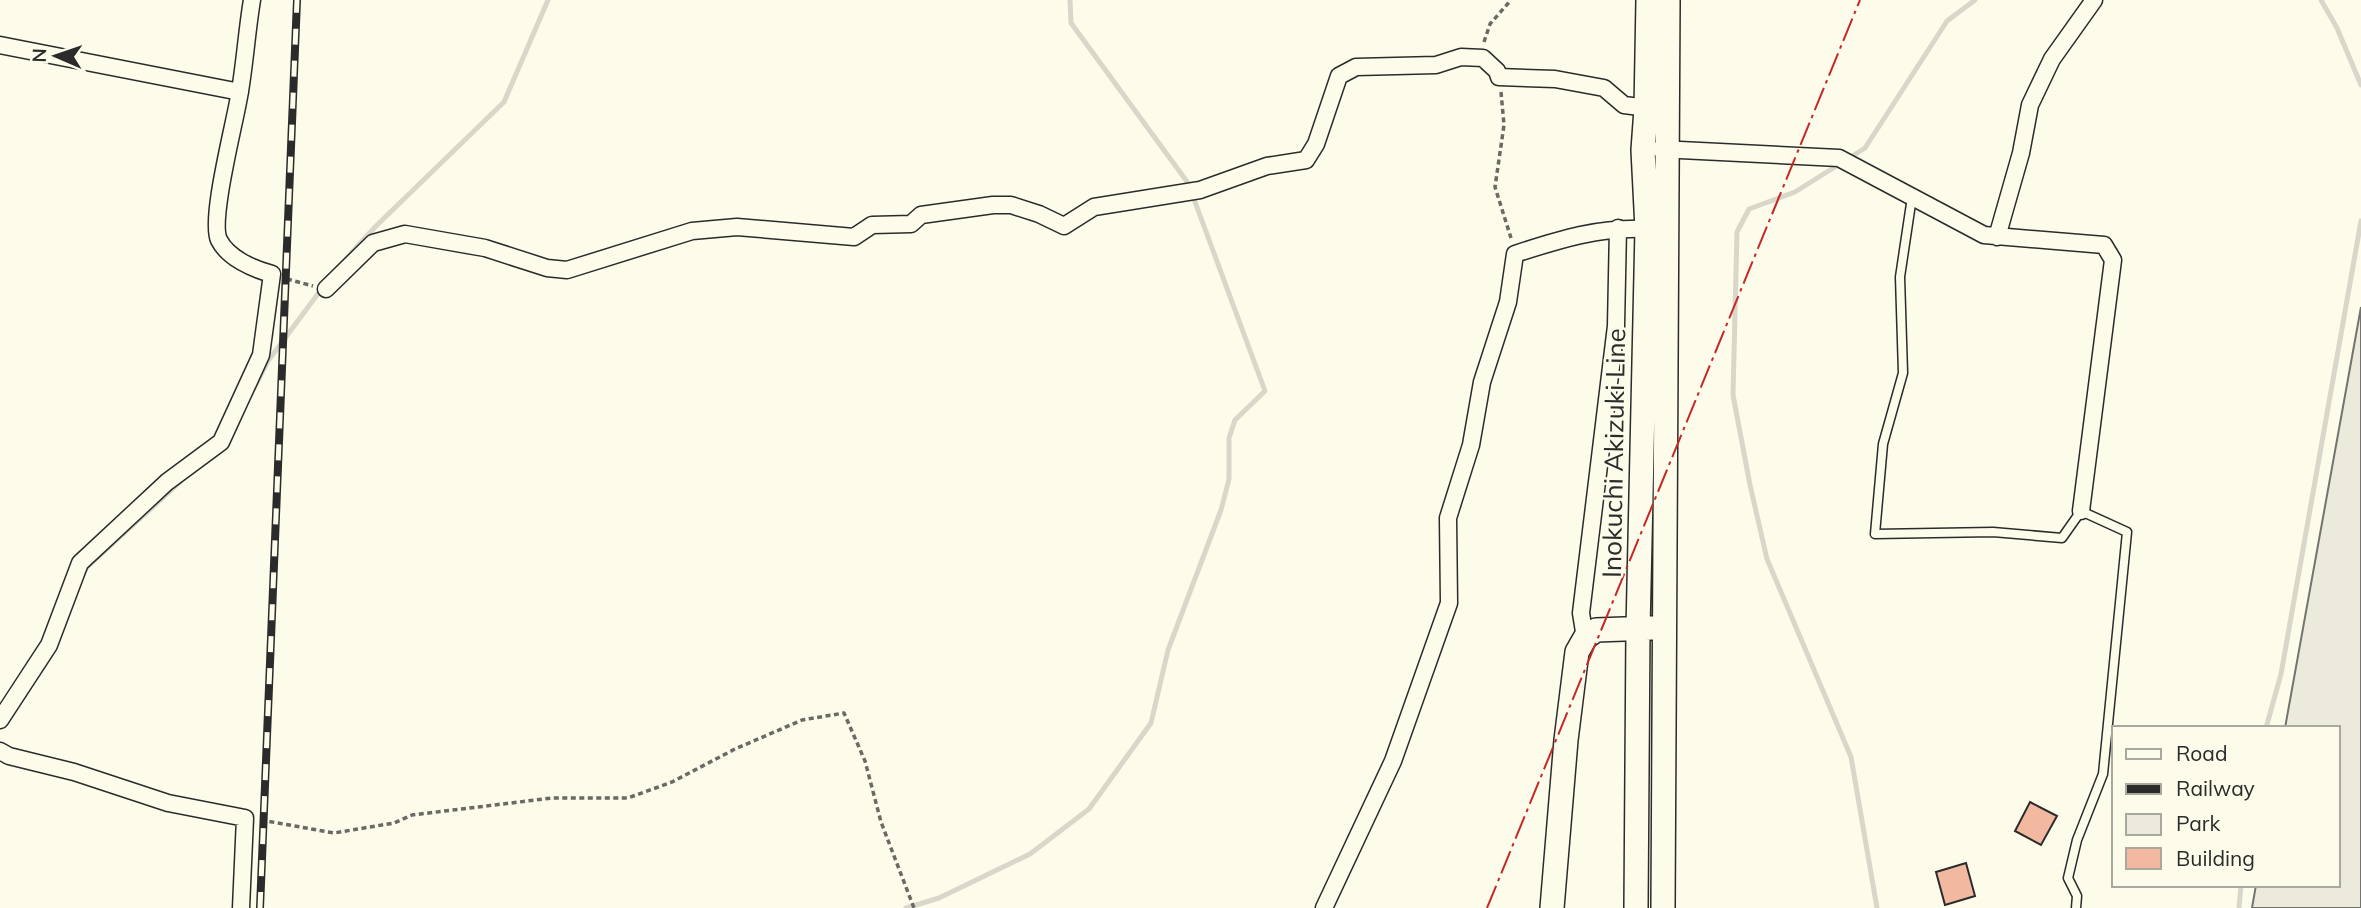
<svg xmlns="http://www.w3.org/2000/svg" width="2361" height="908" font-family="Mulish,sans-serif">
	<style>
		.green { fill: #ecebdb; stroke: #74746e; stroke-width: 2 }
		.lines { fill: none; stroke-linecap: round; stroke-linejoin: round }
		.stream { stroke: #d8d7c9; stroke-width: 5 }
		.building { fill: #f2b8a0; stroke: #2b2b2b; stroke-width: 2 }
		.lane-casing { stroke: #2b2b2b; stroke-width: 11 }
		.street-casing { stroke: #2b2b2b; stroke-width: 19 }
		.secondary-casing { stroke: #2b2b2b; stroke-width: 26 }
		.path { stroke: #6a6964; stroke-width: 3.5; stroke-dasharray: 5 3.5; stroke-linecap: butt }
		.lane { stroke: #fdfbea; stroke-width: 8 }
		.street { stroke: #fdfbea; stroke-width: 16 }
		.secondary { stroke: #fdfbea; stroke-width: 23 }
		.rail-casing { stroke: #2b2b2b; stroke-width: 8 }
		.rail { stroke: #fdfbea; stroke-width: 5; stroke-dasharray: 16; stroke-linecap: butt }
		.power { stroke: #c62828; stroke-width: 2; stroke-dasharray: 24 5 3.5 5; stroke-linecap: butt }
		.labels { text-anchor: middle; stroke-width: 5; stroke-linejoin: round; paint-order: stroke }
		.street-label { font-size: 26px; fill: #2b2b2b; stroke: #fdfbea }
	</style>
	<rect width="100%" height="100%" fill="#fdfbea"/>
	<path class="green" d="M2361 307V908H2252L2256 885H2338V728H2285Z"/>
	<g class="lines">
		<path class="stream" d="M2321 0 2337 28 2361 85
			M335 271 375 227 504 102 548 0
			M249 398 268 361 323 287
			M83 574 87 567 180 482
			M2266 728 2281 674 2361 221
			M906 908 939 898 1030 854 1089 809 1151 723 1168 650 1221 510 1229 479V438L1235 420 1265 391 1188 183 1071 23 1070 0
			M1877 908 1851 757 1767 559 1750 485 1733 395 1737 232 1749 209 1795 192 1865 148 1947 21 1975 0
			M2239 908 2241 885"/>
	</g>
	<path class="building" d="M2030 802 2057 816 2041 845 2015 831Z
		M1966 863 1975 896 1945 905 1936 872Z"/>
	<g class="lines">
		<g class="lane-casing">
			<path id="lane" d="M1912 197 1900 277 1903 373 1883 444 1875 534 1993 532 2062 538 2081 511 2127 532 2103 774 2077 840 2068 878 2077 896 2076 908"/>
		</g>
		<g class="street-casing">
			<path id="street" d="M0 45 240 92
				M1660 149 1839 158 1984 235 2104 245 2113 260 2081 511
				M1997 237 2021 153 2030 105 2052 59 2094 0
				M326 289 373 243 405 234 485 248 547 268 567 270 692 231 737 227 854 237 872 225 911 224 921 215 993 205H1011L1039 214 1064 226 1094 207 1200 190 1267 166 1306 160 1316 144 1339 76 1356 67 1436 65 1461 57 1483 58 1497 71 1499 77 1555 79 1604 88 1624 105 1656 109
				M1585 638 1581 613 1616 326 1618 228
				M0 720 49 645 80 563 167 482 221 442 261 355 272 274C253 269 228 258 219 240 209 219 236 119 240 91 245 61 247 30 252 0
				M0 751 9 756 74 772 168 803 245 818 241 908
				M1324 908 1393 761 1449 603 1448 518 1471 445 1482 382 1508 302 1515 254C1561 239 1599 227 1647 229"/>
		</g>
		<g class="secondary-casing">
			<path id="secondary" d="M1552 908 1566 740 1577 652 1585 638 1596 630 1652 628
				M1636 908 1638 629 1647 229 1643 150 1646 109 1648 0
				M1663 908 1668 0"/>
		</g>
		<path class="path" d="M1484 42 1490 24 1511 0
			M1501 92 1504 125 1495 187 1511 238
			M287 279 313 286
			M261 820 334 833 394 823 412 815 552 798H628L672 782 735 749 802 720 844 713 865 761 881 822 914 908"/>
		<use href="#lane" class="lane"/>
		<use href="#street" class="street"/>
		<use href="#secondary" class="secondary"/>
		<g class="rail-casing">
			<path id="rail" d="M260 908 297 0"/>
		</g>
		<use href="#rail" class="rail"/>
		<path class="power" d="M1487 908 1860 0"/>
	</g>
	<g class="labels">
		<g class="street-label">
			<text transform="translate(1614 453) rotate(-89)" y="9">Inokuchi Akizuki Line</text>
		</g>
	</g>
	<rect x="2112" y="726" width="228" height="161" fill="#fdfbea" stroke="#a9a89e" stroke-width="2"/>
	<rect x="2126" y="749" width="35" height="10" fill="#fdfbea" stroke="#a9a89e" stroke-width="2"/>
	<text x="2176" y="761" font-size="21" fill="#2b2b2b">Road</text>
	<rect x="2126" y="784" width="35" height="10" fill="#2b2b2b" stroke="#a9a89e" stroke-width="2"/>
	<text x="2176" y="796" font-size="21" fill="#2b2b2b">Railway</text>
	<rect x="2126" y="814" width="35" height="21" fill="#ecebdb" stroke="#a9a89e" stroke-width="2"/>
	<text x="2176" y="831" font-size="21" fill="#2b2b2b">Park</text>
	<rect x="2126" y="848" width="35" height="21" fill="#f2b8a0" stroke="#a9a89e" stroke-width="2"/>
	<text x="2176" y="866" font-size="21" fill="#2b2b2b">Building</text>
	<g transform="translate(56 56) rotate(272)" stroke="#fdfbea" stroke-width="5" paint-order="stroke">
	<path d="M0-5L12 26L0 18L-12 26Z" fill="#2b2b2b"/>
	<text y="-10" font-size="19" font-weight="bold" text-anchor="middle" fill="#2b2b2b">N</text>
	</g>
</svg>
